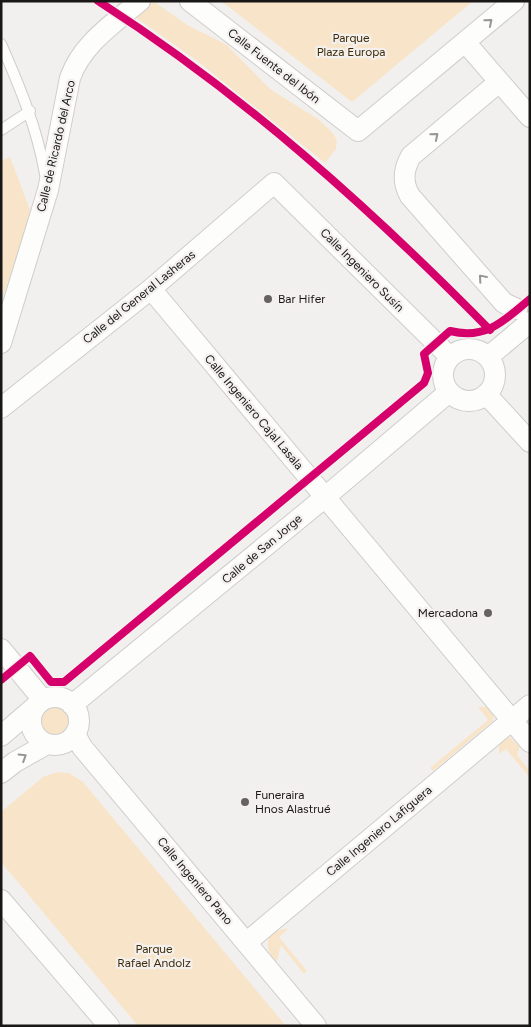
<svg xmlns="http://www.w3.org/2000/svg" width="531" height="1027" font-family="Figtree,sans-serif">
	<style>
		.green { fill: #f8e5c9 }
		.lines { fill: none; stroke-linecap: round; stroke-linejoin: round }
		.service-casing { stroke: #cfcdcc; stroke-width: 12 }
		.minor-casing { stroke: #cfcdcc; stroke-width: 22 }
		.service { stroke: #fdfdfc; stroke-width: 10 }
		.minor { stroke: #fdfdfc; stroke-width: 20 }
		.cycleway-casing { stroke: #f3f0ed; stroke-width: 11 }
		.cycleway { stroke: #d6006c; stroke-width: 8 }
		.oneway { stroke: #969694 }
		.poi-dot { fill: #646362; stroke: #f3f0ed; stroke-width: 2 }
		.labels { text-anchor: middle; stroke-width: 4.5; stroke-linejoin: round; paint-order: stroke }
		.park-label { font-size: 12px; fill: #3f2b09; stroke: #f3f0ed }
		.street-label { font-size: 12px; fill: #181716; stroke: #f3f0ed }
		.poi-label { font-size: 12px; fill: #181716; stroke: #f3f0ed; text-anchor: start }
	</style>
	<rect width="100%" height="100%" fill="#f2f0ee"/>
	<path class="green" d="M153 1 189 26 227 45 270 89 318 119 332 132 337 140 336 149 325 163 196 60 135 17Z
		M221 1H473L352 102Z
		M10 157 32 215 1 302V161Z
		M40 721a15 15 0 1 1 30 0a15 15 0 1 1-30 0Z
		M478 707H489L494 714 493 721 433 771 430 768 488 720Z
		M510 737 520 747 517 755 530 771V778L506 749 499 754V744L504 738Z
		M57 772 69 773 83 782 286 1026H138L1 862V812L43 777Z
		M289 928 279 937 307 971 304 974 281 945 276 964C263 947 264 931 289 928Z"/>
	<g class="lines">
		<g class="service-casing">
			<path id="service" d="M1 44C20 87 37 128 45 174
				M1 130 30 111"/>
		</g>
		<g class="minor-casing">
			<path id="minor" d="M190 1 358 131 514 1
				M465 42 530 117
				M499 82 411 156C403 170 402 182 410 196L504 303 517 309
				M151 289 530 742
				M1 343 48 190 70 78C82 44 113 24 140 1
				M443 375a26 26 0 1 1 52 0a26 26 0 1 1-52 0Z
				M488 357 530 322
				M486 394 530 442
				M1 408 151 289 274 183 450 357
				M1 649 43 700
				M31 721a24 24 0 1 1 48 0a24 24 0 1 1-48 0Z
				M72 705 324 498 449 392
				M75 734 82 747 316 1026
				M1 736 37 705
				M1 773 15 762 47 744
				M1 900 109 1026
				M247 942 530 705"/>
		</g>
		<use href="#service" class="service"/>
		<use href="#minor" class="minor"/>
		<g class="cycleway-casing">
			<path id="cycleway" d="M98 1C243 94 370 208 490 330
				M1 680 30 656 51 682H64L424 383 428 373 424 354 450 331C486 340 504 321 530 299"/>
		</g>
		<use href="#cycleway" class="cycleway"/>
	</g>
	<defs><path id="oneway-chevron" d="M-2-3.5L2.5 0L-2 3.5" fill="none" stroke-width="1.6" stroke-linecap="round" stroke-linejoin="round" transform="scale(1.25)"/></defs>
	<g class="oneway">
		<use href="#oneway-chevron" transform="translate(489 22) rotate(-40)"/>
		<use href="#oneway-chevron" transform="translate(435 136) rotate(-40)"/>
		<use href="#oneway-chevron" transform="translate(482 278) rotate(-131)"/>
		<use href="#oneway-chevron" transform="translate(23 757) rotate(-32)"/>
	</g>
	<g class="poi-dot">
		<circle cx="268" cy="299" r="5"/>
		<circle cx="488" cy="613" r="5"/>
		<circle cx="245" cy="802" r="5"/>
	</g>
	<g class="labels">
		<g class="park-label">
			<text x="351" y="42">Parque<tspan x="351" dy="14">Plaza Europa</tspan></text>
			<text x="154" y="953">Parque<tspan x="154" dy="14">Rafael Andolz</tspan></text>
		</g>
		<g class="street-label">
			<text transform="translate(274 66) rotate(38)" y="4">Calle Fuente del Ibón</text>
			<text transform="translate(56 146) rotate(-77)" y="4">Calle de Ricardo del Arco</text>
			<text transform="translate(362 270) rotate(45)" y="4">Calle Ingeniero Susín</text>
			<text transform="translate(139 297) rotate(-39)" y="4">Calle del General Lasheras</text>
			<text transform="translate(254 412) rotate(50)" y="4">Calle Ingeniero Cajal Lasala</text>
			<text transform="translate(262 549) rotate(-40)" y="4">Calle de San Jorge</text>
			<text transform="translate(379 831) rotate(-40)" y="4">Calle Ingeniero Lafiguera</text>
			<text transform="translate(195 881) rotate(50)" y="4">Calle Ingeniero Pano</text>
		</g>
		<g class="poi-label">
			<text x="278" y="303">Bar Hifer</text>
			<text x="478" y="617" text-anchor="end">Mercadona</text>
			<text x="255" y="799">Funeraira<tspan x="255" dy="14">Hnos Alastrué</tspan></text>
		</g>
	</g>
	<rect width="531" height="1027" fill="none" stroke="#181716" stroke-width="5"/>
</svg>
